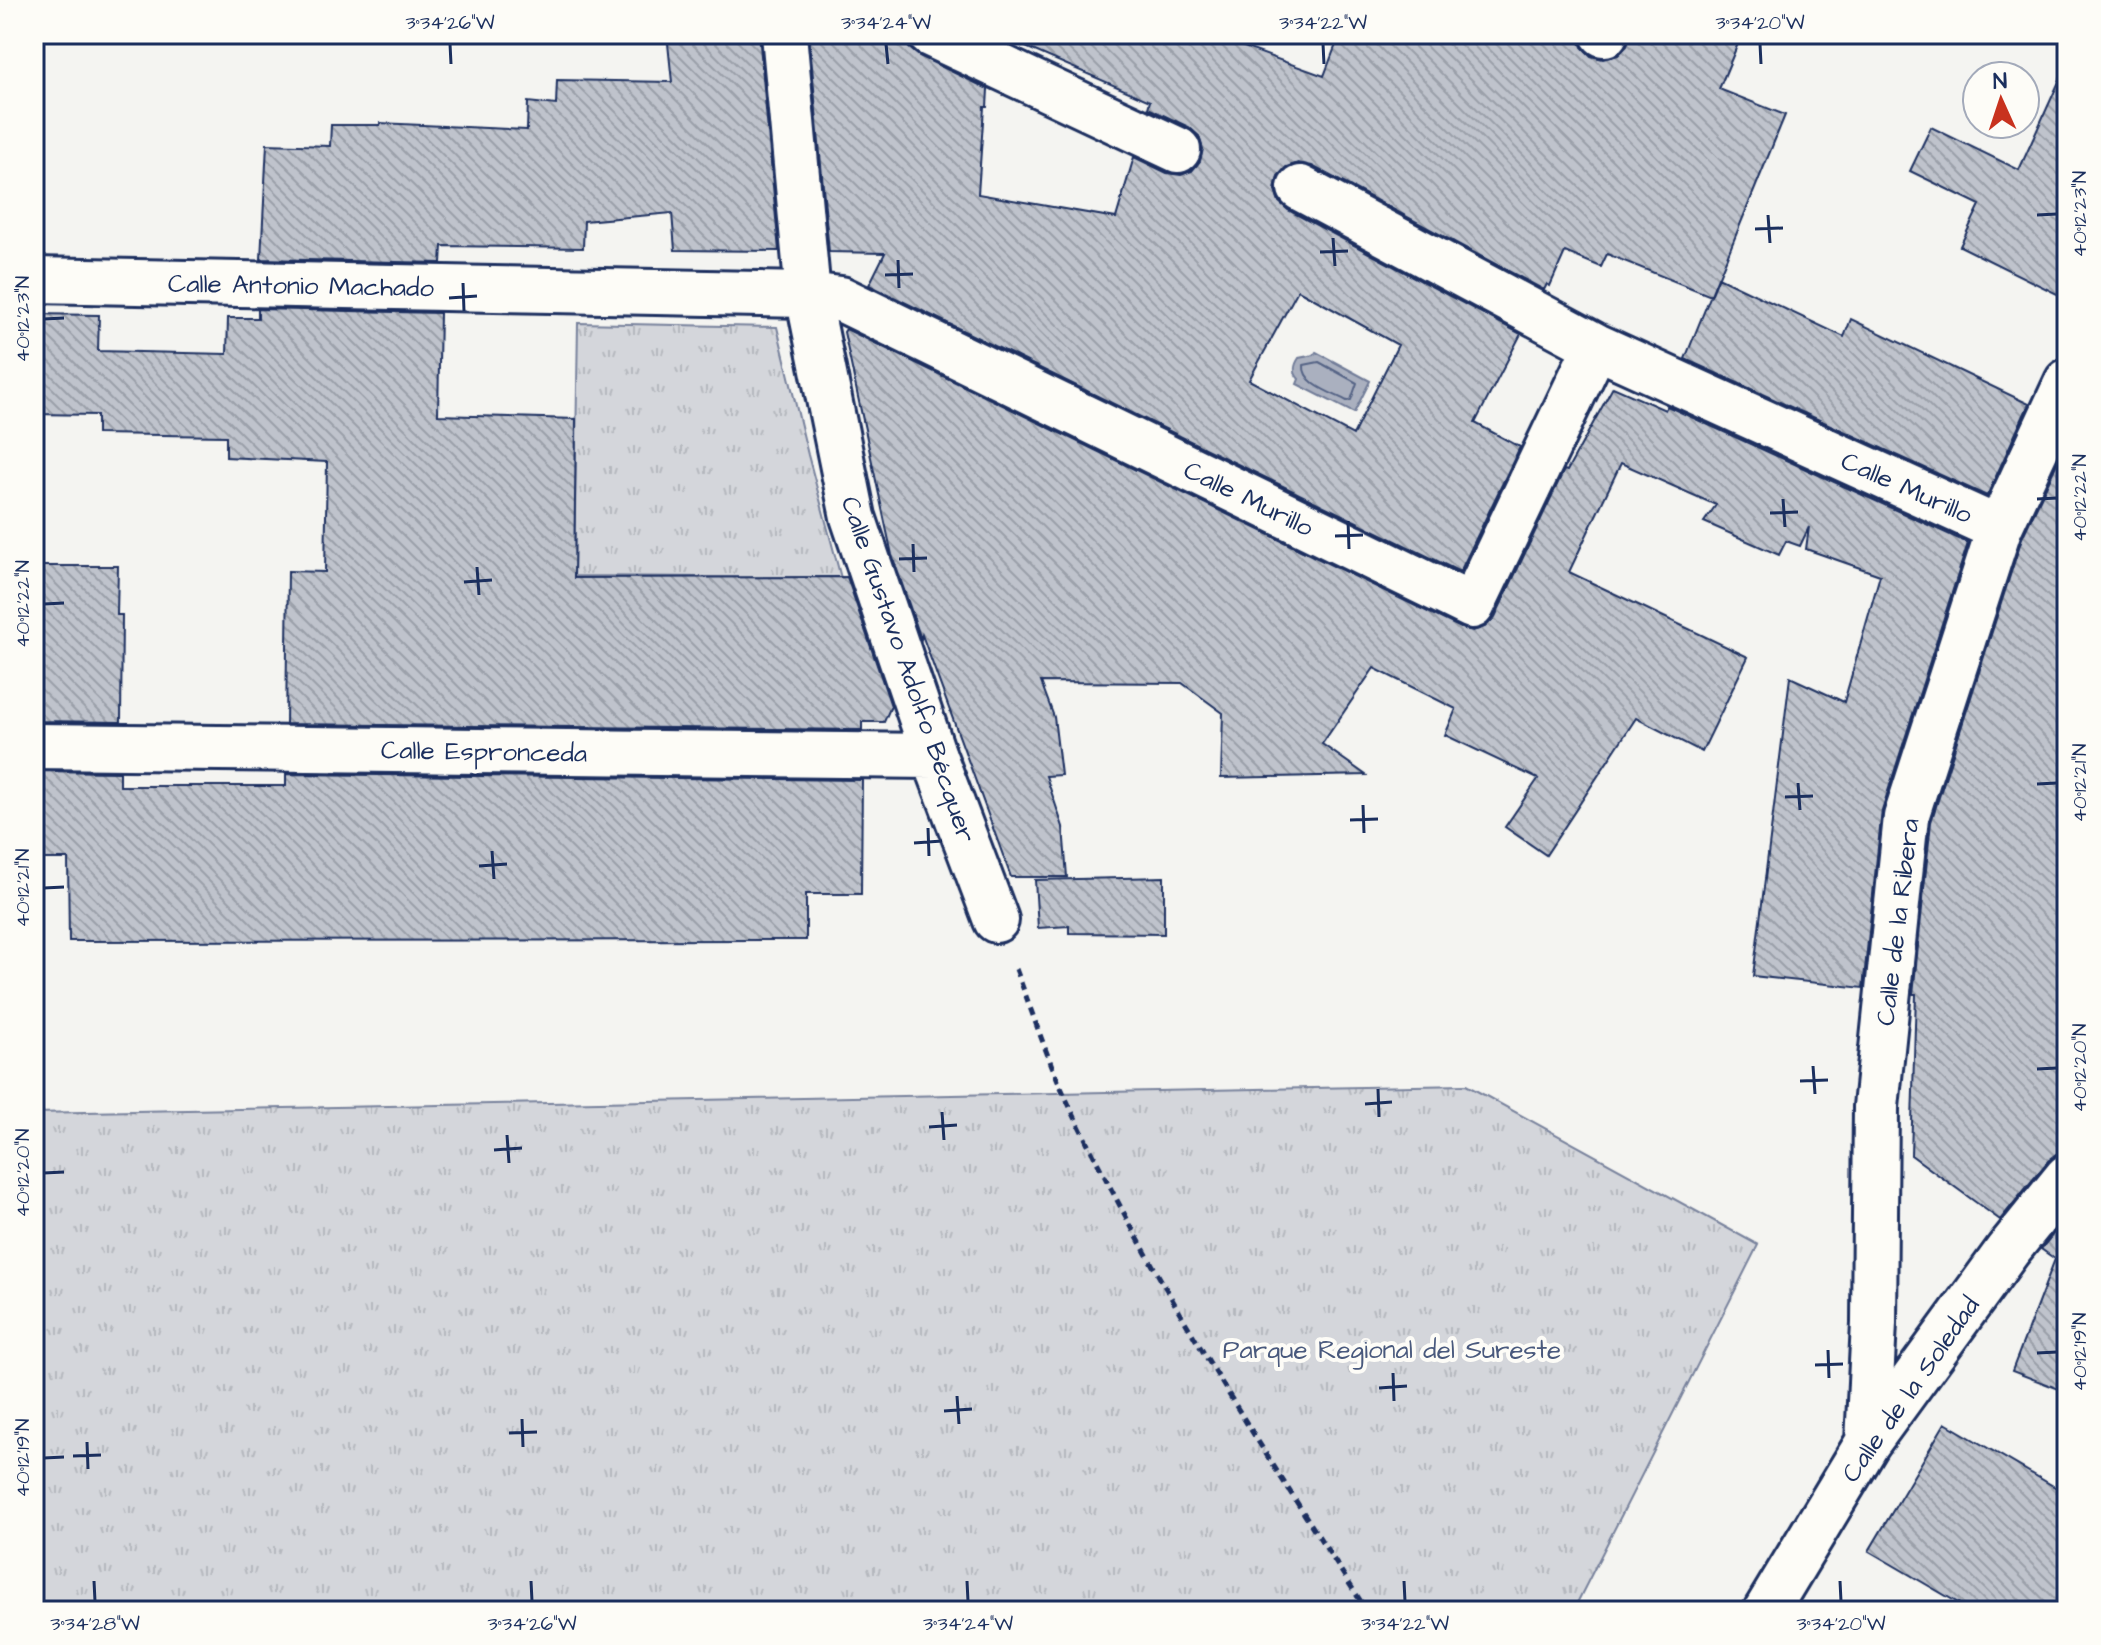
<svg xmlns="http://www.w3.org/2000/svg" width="2101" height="1645" font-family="'Architects Daughter',sans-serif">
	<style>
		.grass { fill: url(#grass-tufts); stroke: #78829c; stroke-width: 2 }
		.water { fill: #aab0bf; stroke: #717c98; stroke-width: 2 }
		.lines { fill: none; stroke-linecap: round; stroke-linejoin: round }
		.shore { stroke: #546385; stroke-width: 2 }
		.building { fill: url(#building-back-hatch); stroke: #1b2f5e; stroke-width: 2; fill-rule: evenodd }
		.minor-casing { stroke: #1b2f5e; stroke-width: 50 }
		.path { stroke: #1b2f5e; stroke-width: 5; stroke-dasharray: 8 6; stroke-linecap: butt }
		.minor { stroke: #fdfcf7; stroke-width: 44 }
		.ticks { fill: none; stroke: #1b2f5e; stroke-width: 3 }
		.labels { text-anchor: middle; stroke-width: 8; stroke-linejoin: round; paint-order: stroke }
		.street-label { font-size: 26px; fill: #1b2f5e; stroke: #fdfcf7 }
		.park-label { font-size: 26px; fill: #49597d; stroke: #fdfcf7 }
		.neatline { fill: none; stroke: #1b2f5e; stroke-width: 3 }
		.ticks-label { font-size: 20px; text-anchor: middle; fill: #1b2f5e }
	</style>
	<defs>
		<pattern id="grass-tufts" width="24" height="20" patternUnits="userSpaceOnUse" patternTransform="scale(2)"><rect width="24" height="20" fill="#d4d6db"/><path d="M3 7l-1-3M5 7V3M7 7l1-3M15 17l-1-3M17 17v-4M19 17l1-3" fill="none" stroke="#b5b8be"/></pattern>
		<pattern id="building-back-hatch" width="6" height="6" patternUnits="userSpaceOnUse" patternTransform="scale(2)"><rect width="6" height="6" fill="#bfc3cc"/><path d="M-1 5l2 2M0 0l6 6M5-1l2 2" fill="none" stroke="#9a9fa9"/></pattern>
	</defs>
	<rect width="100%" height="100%" fill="#f4f4f1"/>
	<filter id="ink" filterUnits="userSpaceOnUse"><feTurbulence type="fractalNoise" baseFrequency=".0125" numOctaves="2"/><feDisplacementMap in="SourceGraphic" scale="16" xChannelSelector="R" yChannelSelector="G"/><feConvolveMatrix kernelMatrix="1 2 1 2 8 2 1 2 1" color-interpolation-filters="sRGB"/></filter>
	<g filter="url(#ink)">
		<path class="grass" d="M578 323 777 327 808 455 841 578 574 576Z
			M1466 1085 1758 1245 1573 1611H34V1113Z"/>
		<path class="water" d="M1316 352 1370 381 1354 413 1297 384 1299 379C1293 373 1294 365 1299 358L1314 355Z"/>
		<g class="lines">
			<path class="shore" d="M1319 362 1357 383 1351 400 1347 401C1332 393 1302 384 1304 365Z"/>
		</g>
		<path class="building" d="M667 34H759L779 251 675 250 672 213 584 221 583 248 442 246 441 263 261 259 267 144 330 146 331 125H380V123L527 130 528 102 556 105 557 80 672 82Z
			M809 34H905L909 48 919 56 988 89 987 107H984L978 194 1116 218 1134 157 1167 173 1181 175 1192 171 1200 161 1203 149 1199 136 1189 127 1148 108 1150 101 996 34H1228L1230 42 1324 76 1340 34H1578L1582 47 1591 56 1603 59 1618 55 1627 46 1630 34H1742L1719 89 1785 115 1711 296 1607 254 1601 267 1565 252 1550 286 1547 284 1544 290 1312 166 1298 163 1286 167 1278 176 1275 190 1279 202 1288 210 1521 334 1475 423 1520 447 1460 572 869 285 885 253 829 252ZM1298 290 1398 345 1353 435 1249 380Z
			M2067 64V299L1960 246 1980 205 1910 171 1931 127 2019 170Z
			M1718 277 1844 337 1851 319 2029 404 1987 496 1685 359Z
			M258 309 440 313 438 415 576 419 574 578 847 577 891 706 884 722H862V730L286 724 288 571 325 572 327 462 226 457V436L97 434V415L34 414V314L99 315 98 351 227 354 228 318H258Z
			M846 329 1461 628 1473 631 1485 627 1495 617 1564 470 1567 471 1613 387 1665 410 1667 406 1968 543 1882 810 1863 988 1753 976 1790 677 1844 702 1880 575 1806 549 1809 527 1800 546 1786 541 1779 555 1704 522 1716 505 1621 463 1569 572 1748 657 1702 752 1636 718 1546 855 1505 827 1538 779 1445 735 1456 709 1374 668 1322 744 1366 775 1221 778 1223 713 1182 683 1041 682 1054 717 1061 775 1046 776 1063 827 1067 877H1011L922 635 921 639 892 555 844 332Z
			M2067 442V1153L2057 1154 2048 1161 2000 1220 1911 1155 1916 994H1913L1931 822 2022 538Z
			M34 566H118L117 615H122L121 722 34 721Z
			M34 771 120 772V786H286V774L862 780 861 894H806V940L69 941 68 859H34Z
			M1164 877V934L1069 933V926L1038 928 1035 880Z
			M2067 1217V1392L2012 1371 2055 1259 2041 1249Z
			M1945 1423 2067 1494V1611H1972L1869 1551Z"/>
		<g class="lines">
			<g class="minor-casing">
				<path id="minor" d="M784 34 808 295 853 517 934 756 996 920
					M930 34 1178 150
					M1603 34H1605
					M1300 188 1596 346 1999 529
					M34 280 808 295 841 299 1472 606 1596 346
					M34 746 934 756
					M1868 1442 1874 1323 1876 1107 1906 817 1999 529 2067 382
					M1766 1611 1868 1442 2008 1250 2067 1177"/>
			</g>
			<path class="path" d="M1016 969C1033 1014 1048 1061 1069 1105 1154 1283 1260 1446 1367 1611"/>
			<use href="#minor" class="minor"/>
		</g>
	</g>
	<path class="ticks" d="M450 44 451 64M886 44 888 64M1323 44 1324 64M1760 44 1761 64M1768 215 1770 243M2037 215 2057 214M1755 229 1783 228M1333 238 1335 266M1320 252 1348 251M898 260 899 288M885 275 913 274M463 283 464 311M449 298 477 296M44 319 64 318M1783 499 1785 527M2037 499 2057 498M1770 513 1798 512M1348 521 1349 549M1335 536 1363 535M913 544 914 572M899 559 927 558M477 567 479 595M464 582 492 580M44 604 64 603M1798 783 1800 810M2037 784 2057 783M1785 797 1813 796M1363 805 1364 833M1350 820 1378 819M928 828 929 856M914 843 942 841M492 851 494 879M479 866 507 864M44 888 64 887M1813 1066 1815 1094M2037 1069 2057 1068M1800 1081 1828 1080M1378 1089 1379 1117M1365 1104 1392 1102M942 1112 944 1140M929 1127 957 1125M507 1135 509 1163M494 1150 522 1148M44 1173 64 1172M1828 1350 1829 1378M2037 1353 2057 1352M1815 1365 1843 1364M1393 1373 1394 1401M1379 1388 1407 1386M957 1396 959 1424M944 1411 972 1409M522 1419 523 1447M509 1433 537 1432M87 1442 88 1469M73 1456 101 1455M44 1458 64 1457M94 1581 95 1601M531 1581 532 1601M967 1581 968 1601M1404 1581 1405 1601M1840 1581 1841 1601"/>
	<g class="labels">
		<g class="street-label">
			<text transform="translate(301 285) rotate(1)" y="9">Calle Antonio Machado</text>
			<text transform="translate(1907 487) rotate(24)" y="9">Calle Murillo</text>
			<text transform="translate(1249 498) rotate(26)" y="9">Calle Murillo</text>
			<text transform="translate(909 669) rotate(71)" y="9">Calle Gustavo Adolfo Bécquer</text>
			<text transform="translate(484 751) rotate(1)" y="9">Calle Espronceda</text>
			<text transform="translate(1897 922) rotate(-83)" y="9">Calle de la Ribera</text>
			<text transform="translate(1910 1389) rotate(-55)" y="9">Calle de la Soledad</text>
		</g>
		<g class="park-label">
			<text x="1392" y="1358">Parque Regional del Sureste</text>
		</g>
	</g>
	<rect width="2101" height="1645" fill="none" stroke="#fdfcf7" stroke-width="88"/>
	<g transform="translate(2001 100) rotate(357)"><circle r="38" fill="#fdfcf7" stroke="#a3aaba" stroke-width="2"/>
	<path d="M0-6L14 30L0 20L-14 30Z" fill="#c8321e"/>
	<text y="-12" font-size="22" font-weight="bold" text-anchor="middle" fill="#1b2f5e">N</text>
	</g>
	<rect x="44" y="44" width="2013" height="1557" class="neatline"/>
	<g class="ticks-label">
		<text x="450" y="29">3°34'26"W</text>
		<text x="886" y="29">3°34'24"W</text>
		<text x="1323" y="29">3°34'22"W</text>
		<text x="1760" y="29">3°34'20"W</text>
		<text transform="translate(2079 214) rotate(-90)" y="7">40°12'23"N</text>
		<text transform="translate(22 319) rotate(-90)" y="7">40°12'23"N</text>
		<text transform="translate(2079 498) rotate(-90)" y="7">40°12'22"N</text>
		<text transform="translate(22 604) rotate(-90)" y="7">40°12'22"N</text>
		<text transform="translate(2079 783) rotate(-90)" y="7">40°12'21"N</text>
		<text transform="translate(22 888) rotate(-90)" y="7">40°12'21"N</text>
		<text transform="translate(2079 1068) rotate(-90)" y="7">40°12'20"N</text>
		<text transform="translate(22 1173) rotate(-90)" y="7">40°12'20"N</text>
		<text transform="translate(2079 1352) rotate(-90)" y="7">40°12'19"N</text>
		<text transform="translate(22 1458) rotate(-90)" y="7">40°12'19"N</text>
		<text x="95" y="1630">3°34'28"W</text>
		<text x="532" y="1630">3°34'26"W</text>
		<text x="968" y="1630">3°34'24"W</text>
		<text x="1405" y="1630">3°34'22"W</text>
		<text x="1841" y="1630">3°34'20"W</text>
	</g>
</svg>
